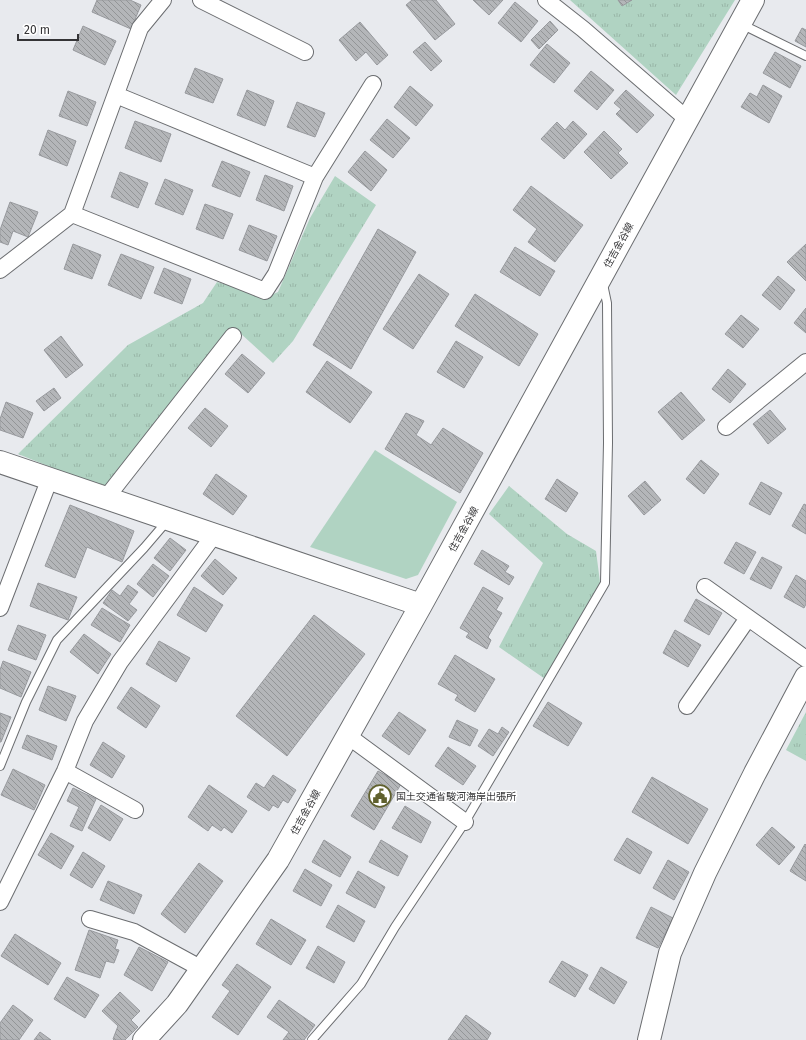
<svg xmlns="http://www.w3.org/2000/svg" width="806" height="1040" font-family="'Fira Sans','Noto Sans JP',sans-serif">
	<style>
		.grass { fill: url(#grass-tufts) }
		.garden { fill: #b0d3c2 }
		.building { fill: url(#building-back-hatch); stroke: #989a9e }
		.lines { fill: none; stroke-linecap: round; stroke-linejoin: round }
		.lane-casing { stroke: #6b6d70; stroke-width: 10 }
		.street-casing { stroke: #6b6d70; stroke-width: 18 }
		.secondary-casing { stroke: #6b6d70; stroke-width: 24 }
		.lane { stroke: #fff; stroke-width: 8 }
		.street { stroke: #fff; stroke-width: 16 }
		.secondary { stroke: #fff; stroke-width: 22 }
		.labels { text-anchor: middle; stroke-width: 3; stroke-linejoin: round; paint-order: stroke }
		.street-label { font-size: 10px; fill: #343436; stroke: #fff }
		.poi-label { font-size: 10px; fill: #343436; stroke: #fff; text-anchor: start }
	</style>
	<defs>
		<pattern id="grass-tufts" width="24" height="20" patternUnits="userSpaceOnUse"><rect width="24" height="20" fill="#b0d3c2"/><path d="M3 7l-1-3M5 7V3M7 7l1-3M15 17l-1-3M17 17v-4M19 17l1-3" fill="none" stroke="#98b6a7"/></pattern>
		<pattern id="building-back-hatch" width="6" height="6" patternUnits="userSpaceOnUse"><rect width="6" height="6" fill="#b4b6b9"/><path d="M-1 5l2 2M0 0l6 6M5-1l2 2" fill="none" stroke="#939597"/></pattern>
	</defs>
	<rect width="100%" height="100%" fill="#e8eaee"/>
	<path class="grass" d="M570 0H735L676 95Z
		M335 176 376 205 293 341 273 363 240 333 103 488 18 454 128 345 203 303 217 282 269 296 278 292 310 218Z
		M509 486 567 534 596 551 601 590 548 681 499 647 543 563 489 514Z
		M806 712V761L786 750Z"/>
	<path class="garden" d="M375 450 457 502 418 575 406 579 310 547Z"/>
	<path class="building" d="M97 0H130L141 5 131 29 92 12Z
		M412 0H436L455 24 435 40 406 5Z
		M473 0H503L489 15Z
		M618 0H632L622 6Z
		M515 2 538 21 521 42 498 23Z
		M550 21 558 30 539 49 531 40Z
		M360 22 388 55 377 65 366 52 356 61 339 40Z
		M83 26 116 41 105 65 73 50Z
		M802 28 806 30V47L795 41Z
		M425 42 442 61 431 71 413 52Z
		M547 44 570 63 554 83 530 65Z
		M775 52 801 66 790 88 763 73Z
		M195 68 223 79 213 103 185 93Z
		M591 71 614 90 597 110 574 91Z
		M763 85 782 96 769 123 741 107 750 93 757 97Z
		M410 86 433 105 416 126 394 107Z
		M247 90 274 101 265 126 237 115Z
		M626 90 654 115 637 133 616 114 621 109 614 103Z
		M68 91 96 102 87 126 59 116Z
		M297 102 325 113 315 137 287 127Z
		M387 119 410 138 393 158 370 140Z
		M135 121 171 134 161 162 125 148Z
		M573 121 587 134 564 159 541 139 557 122 565 130Z
		M48 130 76 141 67 166 39 155Z
		M604 131 622 149 618 153 628 163 611 179 584 152Z
		M365 151 387 170 371 191 348 172Z
		M222 161 250 172 240 197 212 186Z
		M120 172 148 183 138 208 111 197Z
		M265 175 293 186 284 211 256 200Z
		M165 179 193 190 183 215 155 204Z
		M531 186 583 225 555 262 528 242 537 229 513 210Z
		M10 202 38 212 28 237 13 231 8 245 0 242V230Z
		M205 204 233 214 223 239 196 229Z
		M249 225 277 236 267 261 239 250Z
		M378 229 416 252 351 369 313 345Z
		M73 244 101 255 92 279 64 269Z
		M806 244V281L787 262Z
		M515 247 555 271 540 296 500 272Z
		M121 254 154 267 141 299 108 285Z
		M164 268 191 279 182 304 154 293Z
		M419 274 449 294 413 349 383 329Z
		M778 276 795 290 780 310 762 295Z
		M475 294 538 334 519 366 455 326Z
		M806 308V333L794 323Z
		M741 315 759 329 743 348 725 334Z
		M61 336 83 365 66 378 44 350Z
		M456 341 483 357 464 388 437 372Z
		M242 354 265 373 248 393 225 374Z
		M327 361 372 392 350 423 306 392Z
		M728 369 746 384 730 403 712 389Z
		M54 388 61 398 44 411 36 401Z
		M681 392 705 420 682 440 658 412Z
		M6 402 33 413 23 438 0 430V419Z
		M205 408 228 426 211 447 188 428Z
		M770 410 786 429 768 444 753 424Z
		M406 413 424 421 416 435 431 445 443 428 483 453 460 493 385 449Z
		M701 460 719 474 704 494 686 479Z
		M216 474 247 496 233 515 203 494Z
		M557 479 578 493 566 512 545 499Z
		M645 481 661 500 644 515 628 496Z
		M761 482 782 493 770 515 749 504Z
		M804 504 806 505V534L792 526Z
		M70 505 134 531 122 562 87 547 75 578 45 566Z
		M170 538 186 550 170 571 154 558Z
		M736 542 756 552 744 574 724 563Z
		M482 550 509 566 505 572 514 577 509 585 474 564Z
		M762 557 782 567 771 589 750 579Z
		M215 559 237 578 223 595 201 576Z
		M153 564 169 576 153 597 137 584Z
		M796 575 806 581V604L804 608 784 597Z
		M38 583 77 597 68 620 30 606Z
		M128 585 138 592 129 604 137 610 128 621 103 603 112 590 120 596Z
		M194 587 223 605 206 632 177 615Z
		M483 587 503 598 496 610 502 613 488 637 491 640 487 649 466 637 469 633 460 628Z
		M696 599 722 613 709 635 684 621Z
		M102 608 130 625 120 642 91 625Z
		M314 615 365 654 287 756 236 716Z
		M18 625 46 635 36 660 8 650Z
		M675 630 701 645 688 667 663 653Z
		M84 634 111 654 98 674 70 652Z
		M159 641 190 658 176 682 146 664Z
		M455 655 495 679 475 712 455 700 458 695 438 684Z
		M3 661 31 672 21 697 0 688V670Z
		M48 686 76 696 66 721 39 710Z
		M131 687 160 706 146 728 117 708Z
		M548 702 582 723 568 746 533 726Z
		M399 712 426 730 409 755 382 736Z
		M0 713 11 717 1 742H0Z
		M457 720 478 730 470 746 449 737Z
		M502 727 509 732 493 756 478 746 489 729 498 734Z
		M27 735 57 746 52 760 22 748Z
		M103 742 125 756 112 778 90 765Z
		M448 747 476 766 463 785 435 766Z
		M13 769 45 785 34 810 1 795Z
		M378 771 401 784 374 830 351 816Z
		M273 775 296 790 288 803 283 800 278 808 273 805 269 811 247 797 256 783 264 788Z
		M652 777 708 809 688 844 632 812Z
		M209 785 247 811 232 833 224 827 221 831 212 825 208 831 188 817Z
		M73 788 96 799 82 831 70 826 79 807 67 801Z
		M101 805 123 819 110 841 88 828Z
		M405 806 431 822 421 843 392 828Z
		M772 827 795 847 779 865 756 845Z
		M51 833 74 846 61 869 38 855Z
		M627 838 652 852 640 874 614 860Z
		M324 840 351 857 340 877 312 862Z
		M381 840 408 856 398 876 369 862Z
		M805 844 806 845V881L790 871Z
		M83 852 105 866 92 888 70 875Z
		M668 860 689 872 674 900 653 888Z
		M199 863 223 881 185 933 161 914Z
		M305 869 332 885 321 906 293 891Z
		M358 871 385 887 375 908 346 893Z
		M108 881 142 895 134 914 100 900Z
		M338 905 365 921 354 942 326 927Z
		M651 907 673 918 658 948 636 938Z
		M271 919 306 940 291 965 256 944Z
		M89 930 118 940 115 949 119 950 114 963 106 961 100 978 75 970Z
		M15 934 61 963 48 985 1 956Z
		M318 946 345 962 334 983 306 968Z
		M139 947 168 962 152 991 124 975Z
		M562 961 588 975 575 997 549 982Z
		M237 964 271 987 238 1035 212 1017 230 991 222 985Z
		M601 967 627 982 614 1004 589 989Z
		M67 977 99 995 85 1018 54 999Z
		M120 992 140 1011 131 1020 138 1027 125 1040H114L113 1039 118 1026 102 1011Z
		M279 1000 315 1025 304 1040H283L289 1032 267 1017Z
		M13 1005 33 1020 19 1040H0V1023Z
		M466 1015 491 1033 487 1040H448Z
		M40 1032 51 1040H34Z"/>
	<g class="lines">
		<g class="lane-casing">
			<path id="lane" d="M741 24 806 56
				M0 766 26 702 57 640 144 548 168 520
				M312 1040 361 984 395 927 465 822 605 583 608 443 607 303 603 284"/>
		</g>
		<g class="street-casing">
			<path id="street" d="M201 0 305 52
				M546 0 583 29 687 119
				M116 95 315 177
				M72 214 265 291 276 274 315 177 373 84
				M0 270 72 214 140 28 163 0
				M726 427 806 362
				M106 498 233 336
				M705 587 806 659
				M0 608 50 478
				M687 706 748 618
				M348 736 465 822
				M65 771 135 810
				M0 902 65 771 85 721 120 662 214 535
				M90 919 134 932 202 969"/>
		</g>
		<g class="secondary-casing">
			<path id="secondary" d="M0 462 421 605
				M144 1040 177 1004 278 860 421 605 753 0
				M649 1040 670 953 705 873 755 773 806 677"/>
		</g>
		<use href="#lane" class="lane"/>
		<use href="#street" class="street"/>
		<use href="#secondary" class="secondary"/>
	</g>
	<defs>
		<g id="civic-ring" transform="scale(1.15)"><circle r="9.5" fill="#fff" stroke="#60612e" stroke-width="1.5"/><path d="M-.6-6.5H3V-4.5H.6V-3L4-1V1h2V6H-6V1h2V-1L-.6-3ZM-1.2 2.5V6h2.4V2.5Z" fill="#60612e"/></g>
	</defs>
	<g fill-rule="evenodd">
		<use href="#civic-ring" x="380" y="796"/>
	</g>
	<g class="labels">
		<g class="street-label">
			<text transform="translate(618 245) rotate(-61)" y="4">住吉金谷線</text>
			<text transform="translate(463 529) rotate(-61)" y="4">住吉金谷線</text>
			<text transform="translate(305 812) rotate(-61)" y="4">住吉金谷線</text>
		</g>
		<g class="poi-label">
			<text x="396" y="800">国土交通省駿河海岸出張所</text>
		</g>
	</g>
	<path d="M18 34v6h60v-6" fill="none" stroke="#343436" stroke-width="2"/>
	<text x="24" y="34" font-size="12" fill="#343436" stroke="#ffffff" stroke-width="3" paint-order="stroke">20 m</text>
</svg>
